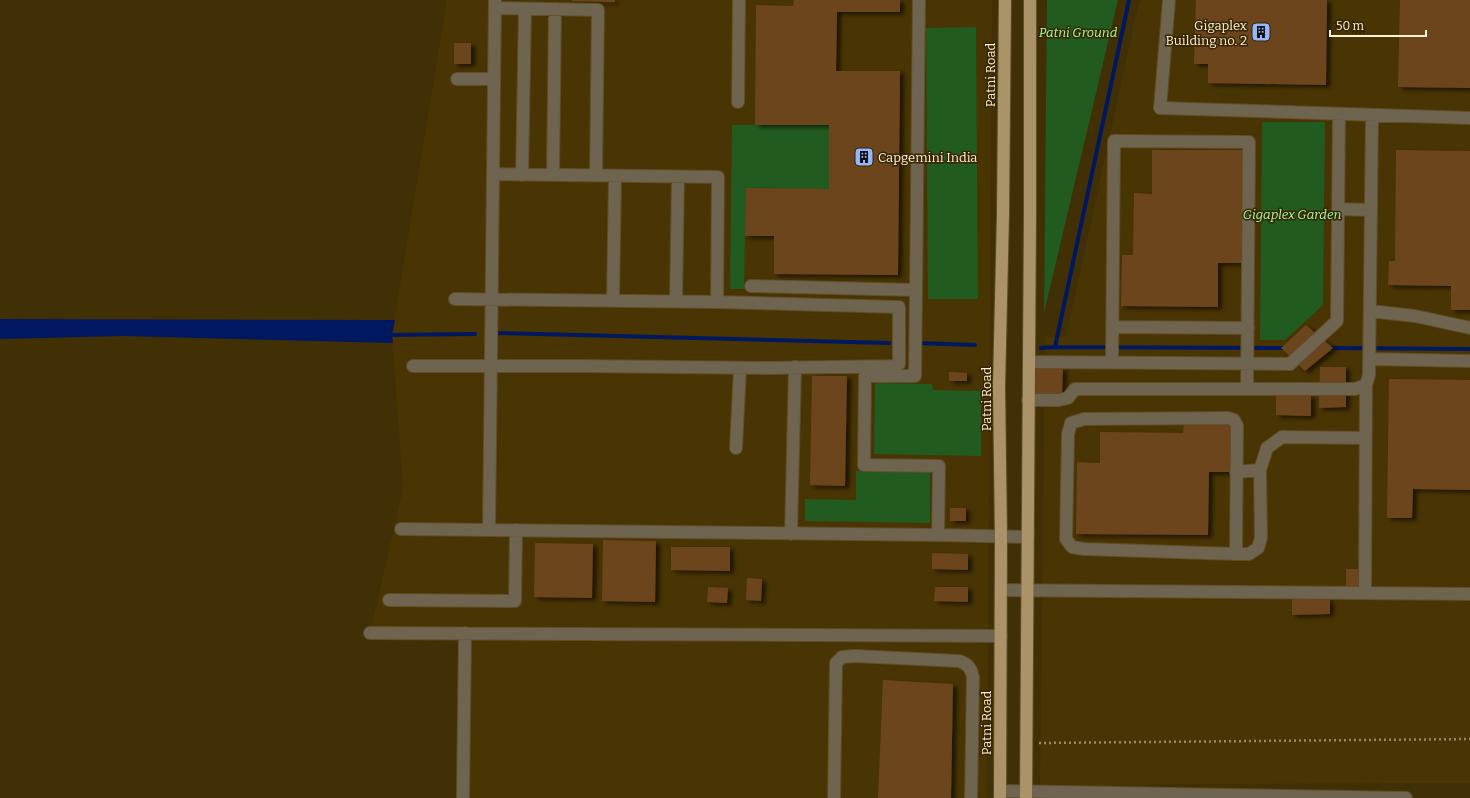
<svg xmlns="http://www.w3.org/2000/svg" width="1470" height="798" font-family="Bitter,serif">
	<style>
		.built { fill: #493403 }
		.green { fill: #225b20 }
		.water { fill: #00185f }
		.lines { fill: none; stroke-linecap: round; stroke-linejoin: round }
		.stream { stroke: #00185f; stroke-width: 4 }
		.building { fill: #6c451f; filter: url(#shadow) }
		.minor-casing { stroke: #5f4e27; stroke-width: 14 }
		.major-casing { stroke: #5f4e27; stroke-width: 14 }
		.path { stroke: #998967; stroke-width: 2.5; stroke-dasharray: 2 3; stroke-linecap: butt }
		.minor { stroke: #6e644f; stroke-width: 12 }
		.major { stroke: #aa9369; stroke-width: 12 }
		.labels { text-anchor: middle; stroke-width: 3; stroke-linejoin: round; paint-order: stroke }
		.poi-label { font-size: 13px; fill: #fff1d7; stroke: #362500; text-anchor: end }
		.park-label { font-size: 13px; font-style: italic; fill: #a5fe9f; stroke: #362500 }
		.street-label { font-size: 13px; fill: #fff1d7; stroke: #362500 }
	</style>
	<defs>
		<filter id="shadow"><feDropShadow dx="4" dy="2.5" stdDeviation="2" flood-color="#0009"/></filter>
	</defs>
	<rect width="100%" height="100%" fill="#412f06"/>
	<path class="built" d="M447 0H992L987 798H463L465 633H370L403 488 392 335Z
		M1141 0H1470V783L1176 784 1040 789 1045 337H1066L1138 6Z"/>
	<path class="green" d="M1047 0H1118L1044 313Z
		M976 27 978 299H928L926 28Z
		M1262 122H1325L1323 305 1285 340H1260Z
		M732 125H829V189L746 188 744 289H730Z
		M875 383 932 384 933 390 981 391V456L874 454Z
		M856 471H930V523L805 521V499L856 500Z"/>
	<path class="water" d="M0 319 395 320 392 335 393 343 123 336 0 339Z"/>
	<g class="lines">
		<path class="stream" d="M496 333 889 343
			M387 335 475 334
			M917 343 975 345
			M1055 347 1129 0
			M1041 348 1055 347 1286 348
			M1328 348 1470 349"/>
	</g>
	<path class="building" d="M572 0H615V2L572 1Z
		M794 0H900V12H837L836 71H900L898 275 774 274V236H745L746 188 829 189V125H755L756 5 793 6Z
		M1196 0H1327L1326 85 1208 83V64H1194Z
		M1400 0H1470V88L1398 87Z
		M454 43H471V64H454Z
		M1152 150H1245L1244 263H1218V307L1121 306 1122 255H1133L1134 193 1152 194Z
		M1396 150 1470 151V310H1451V286L1388 285 1389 261H1395Z
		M1306 325 1333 348 1305 371 1281 348Z
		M1320 367H1346V407L1319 408Z
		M1036 368H1063L1062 397H1035Z
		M949 372 967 373V381H949Z
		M812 376H847L845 486 810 485Z
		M1389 379 1470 380V490L1413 489 1412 518H1387Z
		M1276 395H1311V416L1276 415Z
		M1184 424H1232L1231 472H1209L1208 535 1076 534 1077 462 1100 463V432L1183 433Z
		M950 508H966V521H950Z
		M603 540 656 541 655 602 602 601Z
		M535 543 593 544 592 598 534 597Z
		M671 547H730V571L671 570Z
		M932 553 968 554V570L932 569Z
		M1346 569H1358V589H1346Z
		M747 578 762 579 761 601 746 600Z
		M708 587 728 588 727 603 707 602Z
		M935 587H968V602L934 601Z
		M1292 599H1330V614L1292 615Z
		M883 680 953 684 951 798H878Z"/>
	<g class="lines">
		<g class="minor-casing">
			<path id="minor" d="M495 0 489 530 938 535
				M1169 0 1160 108 1470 118
				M495 8 598 10 596 175
				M457 79H494
				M738 102 739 0
				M522 175 525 9
				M553 175 555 9
				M1338 209 1371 210
				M751 286 916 290 919 0
				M916 290 915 376H865L864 465 939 466 938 535 1028 537
				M455 299 717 302 718 177 493 174
				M613 301 615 176
				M676 301 678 177
				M1370 311 1415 316 1470 328
				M1112 327 1248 328
				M1369 359 1470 361
				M1029 362 1290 364 1337 321 1339 115
				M1112 362 1114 141 1249 142 1247 389
				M413 366H583L769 368 896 366 899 364V307L717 302
				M1028 400H1059L1068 398 1075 389H1355L1366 385 1369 375 1372 115
				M736 448 740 368
				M1236 472 1260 470
				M401 529 489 530
				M791 534 795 367
				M1236 554 1237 426 1234 420 1228 418 1084 419 1071 423 1068 434 1066 539 1072 547 1084 549 1236 554H1249L1258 548 1261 538 1260 470 1267 448 1282 437 1365 438
				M1001 590 1470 594
				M1365 593 1366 385
				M389 600 515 601 516 530
				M370 633 1001 636
				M1000 791 1406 798
				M463 798 465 633
				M834 798 836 663 842 657 855 656 959 661C968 664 971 668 973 677L971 798"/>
		</g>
		<g class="major-casing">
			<path id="major" d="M1000 798 1001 537 999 386 1003 214 1005 0
				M1026 798 1030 214V0"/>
		</g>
		<path class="path" d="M1039 743 1470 739"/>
		<use href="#minor" class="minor"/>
		<use href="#major" class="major"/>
	</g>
	<defs>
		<g id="building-square" transform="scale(1)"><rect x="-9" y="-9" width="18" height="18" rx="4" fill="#93b7fd" stroke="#362500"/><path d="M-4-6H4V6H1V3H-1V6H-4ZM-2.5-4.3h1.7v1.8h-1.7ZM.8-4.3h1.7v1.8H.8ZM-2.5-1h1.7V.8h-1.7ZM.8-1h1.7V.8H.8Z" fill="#111"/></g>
	</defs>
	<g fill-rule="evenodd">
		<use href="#building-square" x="1261" y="32"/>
		<use href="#building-square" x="864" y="157"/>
	</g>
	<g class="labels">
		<g class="poi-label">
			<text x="1247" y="30">Gigaplex<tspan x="1247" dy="15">Building no. 2</tspan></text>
			<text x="878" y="162" text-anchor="start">Capgemini India</text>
		</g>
		<g class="park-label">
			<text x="1078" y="37">Patni Ground</text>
			<text x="1292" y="219">Gigaplex Garden</text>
		</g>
		<g class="street-label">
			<text transform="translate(990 75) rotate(-90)" y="5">Patni Road</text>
			<text transform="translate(986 399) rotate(-90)" y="5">Patni Road</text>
			<text transform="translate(986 723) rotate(-90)" y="5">Patni Road</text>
		</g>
	</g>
	<path d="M1330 30v6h96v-6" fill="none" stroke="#fff1d7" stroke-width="2"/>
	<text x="1336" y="30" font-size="12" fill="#fff1d7" stroke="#362500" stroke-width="3" paint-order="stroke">50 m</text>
</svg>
